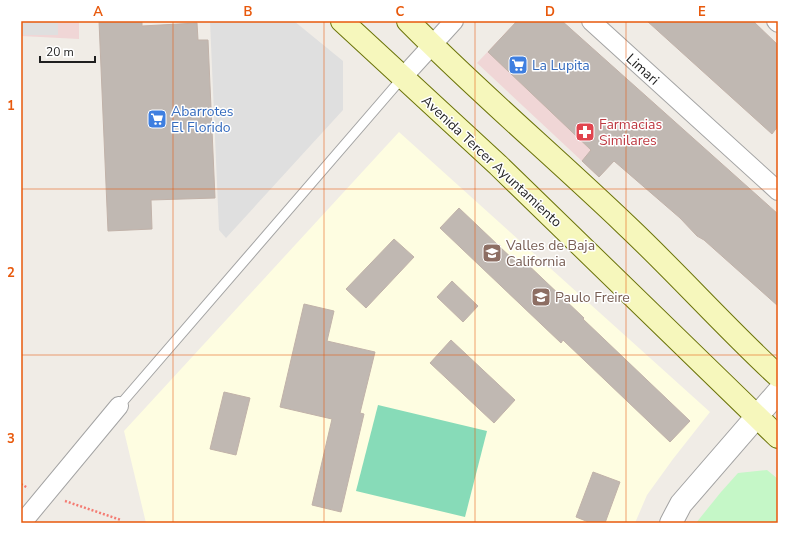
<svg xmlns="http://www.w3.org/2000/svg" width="799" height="544" font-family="'Nunito Sans',sans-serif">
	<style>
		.commercial { fill: #f0d6d6 }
		.education { fill: #fefde1 }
		.park { fill: #c5f7c7 }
		.pitch { fill: #87dbb8 }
		.parking { fill: #dfdfdf }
		.building { fill: #c0b8b2; stroke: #c1b2a9 }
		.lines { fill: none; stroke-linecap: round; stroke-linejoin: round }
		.service-casing { stroke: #a3a3a3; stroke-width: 11 }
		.minor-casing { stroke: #a3a3a3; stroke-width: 20 }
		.tertiary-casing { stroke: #a3a3a3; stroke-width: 24 }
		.secondary-casing { stroke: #6b7309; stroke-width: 24 }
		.path { stroke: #f47b72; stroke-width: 2.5; stroke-dasharray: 2 2; stroke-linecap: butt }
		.service { stroke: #fff; stroke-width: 9 }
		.minor { stroke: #fff; stroke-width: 18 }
		.tertiary { stroke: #fff; stroke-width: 22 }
		.secondary { stroke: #f6f7bc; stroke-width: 22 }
		.grid { fill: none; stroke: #e8590c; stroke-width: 1; stroke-opacity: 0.55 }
		.labels { text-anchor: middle; stroke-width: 3; stroke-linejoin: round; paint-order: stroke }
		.shop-label { font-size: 14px; fill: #366cbe; stroke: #fff; text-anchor: start }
		.street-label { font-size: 14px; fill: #1f1f1f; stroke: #fff }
		.health-label { font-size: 14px; fill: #be3a42; stroke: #fff; text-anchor: start }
		.education-label { font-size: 14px; fill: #785e54; stroke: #fff; text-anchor: start }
		.neatline { fill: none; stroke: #e8590c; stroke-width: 1.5 }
		.grid-label { font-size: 13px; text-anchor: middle; font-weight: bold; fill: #e8590c }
	</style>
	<rect width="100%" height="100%" fill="#f0ece6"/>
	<path class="commercial" d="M21 21H79V39L21 36Z
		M510 28 632 142 599 177 477 63Z"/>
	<path class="education" d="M399 132 710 412 673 459 647 495 635 523H146L124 431Z"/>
	<path class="park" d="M767 470 778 479V523H696L721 492 738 473Z"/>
	<path class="pitch" d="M378 405 487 431 465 517 356 491Z"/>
	<path class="parking" d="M21 21H58V35H21Z
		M210 21H294L343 61V110L226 238 219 230Z"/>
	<path class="building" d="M99 21H142V26L197 23 198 40H208L215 198 151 200 152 229 108 231Z
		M517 21H562L778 214V306L704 240 697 236 680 218 614 161 599 177 582 161 591 150 488 52Z
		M647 21H753L778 45V126L772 134Z
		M459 208 519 265 523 260 584 318 583 319 690 421 670 442 563 340 561 343 440 228Z
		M394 239 414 257 366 308 346 289Z
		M452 281 478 306 463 322 437 297Z
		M304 304 334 311 327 341 375 352 360 413 364 414 341 512 312 505 332 419 280 407Z
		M451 340 515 400 494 423 430 363Z
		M224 392 250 398 236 455 210 449Z
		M593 472 620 482 605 523H591L576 517Z"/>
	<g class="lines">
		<g class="service-casing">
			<path id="service" d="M119 406 403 77"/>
		</g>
		<g class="minor-casing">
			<path id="minor" d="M591 21 778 191
				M776 21 778 23
				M403 77 454 21
				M22 523 119 406"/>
		</g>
		<g class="tertiary-casing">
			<path id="tertiary" d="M671 523 681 504 778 392"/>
		</g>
		<g class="secondary-casing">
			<path id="secondary" d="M342 21 498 165 778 437
				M408 21C478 92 554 156 626 225 678 274 726 328 778 376"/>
		</g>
		<path class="path" d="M21 484 28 488
			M65 501 121 520"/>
		<use href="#service" class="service"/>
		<use href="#minor" class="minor"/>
		<use href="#tertiary" class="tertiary"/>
		<use href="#secondary" class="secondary"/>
	</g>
	<path class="grid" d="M173 21V523M324 21V523M475 21V523M626 21V523M21 189H778M21 355H778"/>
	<defs>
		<g id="supermarket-square" transform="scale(1)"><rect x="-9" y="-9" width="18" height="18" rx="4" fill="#3f7fe0" stroke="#fff"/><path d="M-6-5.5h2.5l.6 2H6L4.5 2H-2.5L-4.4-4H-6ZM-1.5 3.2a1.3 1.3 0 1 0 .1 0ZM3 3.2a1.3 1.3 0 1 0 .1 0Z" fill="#fff"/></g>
		<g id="pharmacy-square" transform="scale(1)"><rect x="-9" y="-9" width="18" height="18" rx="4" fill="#e0444e" stroke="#fff"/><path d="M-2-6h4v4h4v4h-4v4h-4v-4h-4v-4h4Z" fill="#fff"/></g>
		<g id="school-square" transform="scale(1)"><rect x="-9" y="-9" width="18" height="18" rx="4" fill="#8d6e63" stroke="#fff"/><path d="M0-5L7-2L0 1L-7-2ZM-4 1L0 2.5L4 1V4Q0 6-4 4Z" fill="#fff"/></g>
	</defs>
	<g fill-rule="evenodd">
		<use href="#supermarket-square" x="518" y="65"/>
		<use href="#supermarket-square" x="157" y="119"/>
		<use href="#pharmacy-square" x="585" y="132"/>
		<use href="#school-square" x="492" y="253"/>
		<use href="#school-square" x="541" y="297"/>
	</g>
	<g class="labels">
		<g class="shop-label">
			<text x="532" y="70">La Lupita</text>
			<text x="171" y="116">Abarrotes<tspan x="171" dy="16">El Florido</tspan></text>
		</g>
		<g class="street-label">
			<text transform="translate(643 69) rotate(42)" y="5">Limari</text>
			<text transform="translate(492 161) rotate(43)" y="5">Avenida Tercer Ayuntamiento</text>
		</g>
		<g class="health-label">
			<text x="599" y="129">Farmacias<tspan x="599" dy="16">Similares</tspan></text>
		</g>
		<g class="education-label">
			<text x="506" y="250">Valles de Baja<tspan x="506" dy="16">California</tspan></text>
			<text x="555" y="302">Paulo Freire</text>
		</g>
	</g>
	<rect width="799" height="544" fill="none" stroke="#ffffff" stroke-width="44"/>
	<path d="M40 56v6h55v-6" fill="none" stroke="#1f1f1f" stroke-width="2"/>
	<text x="46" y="56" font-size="12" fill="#1f1f1f" stroke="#ffffff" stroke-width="3" paint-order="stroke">20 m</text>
	<rect x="22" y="22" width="755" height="500" class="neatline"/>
	<g class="grid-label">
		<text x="98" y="16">A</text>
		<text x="248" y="16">B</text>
		<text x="400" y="16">C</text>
		<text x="550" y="16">D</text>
		<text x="702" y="16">E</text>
		<text x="11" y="110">1</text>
		<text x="11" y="277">2</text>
		<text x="11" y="443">3</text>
	</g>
</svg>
